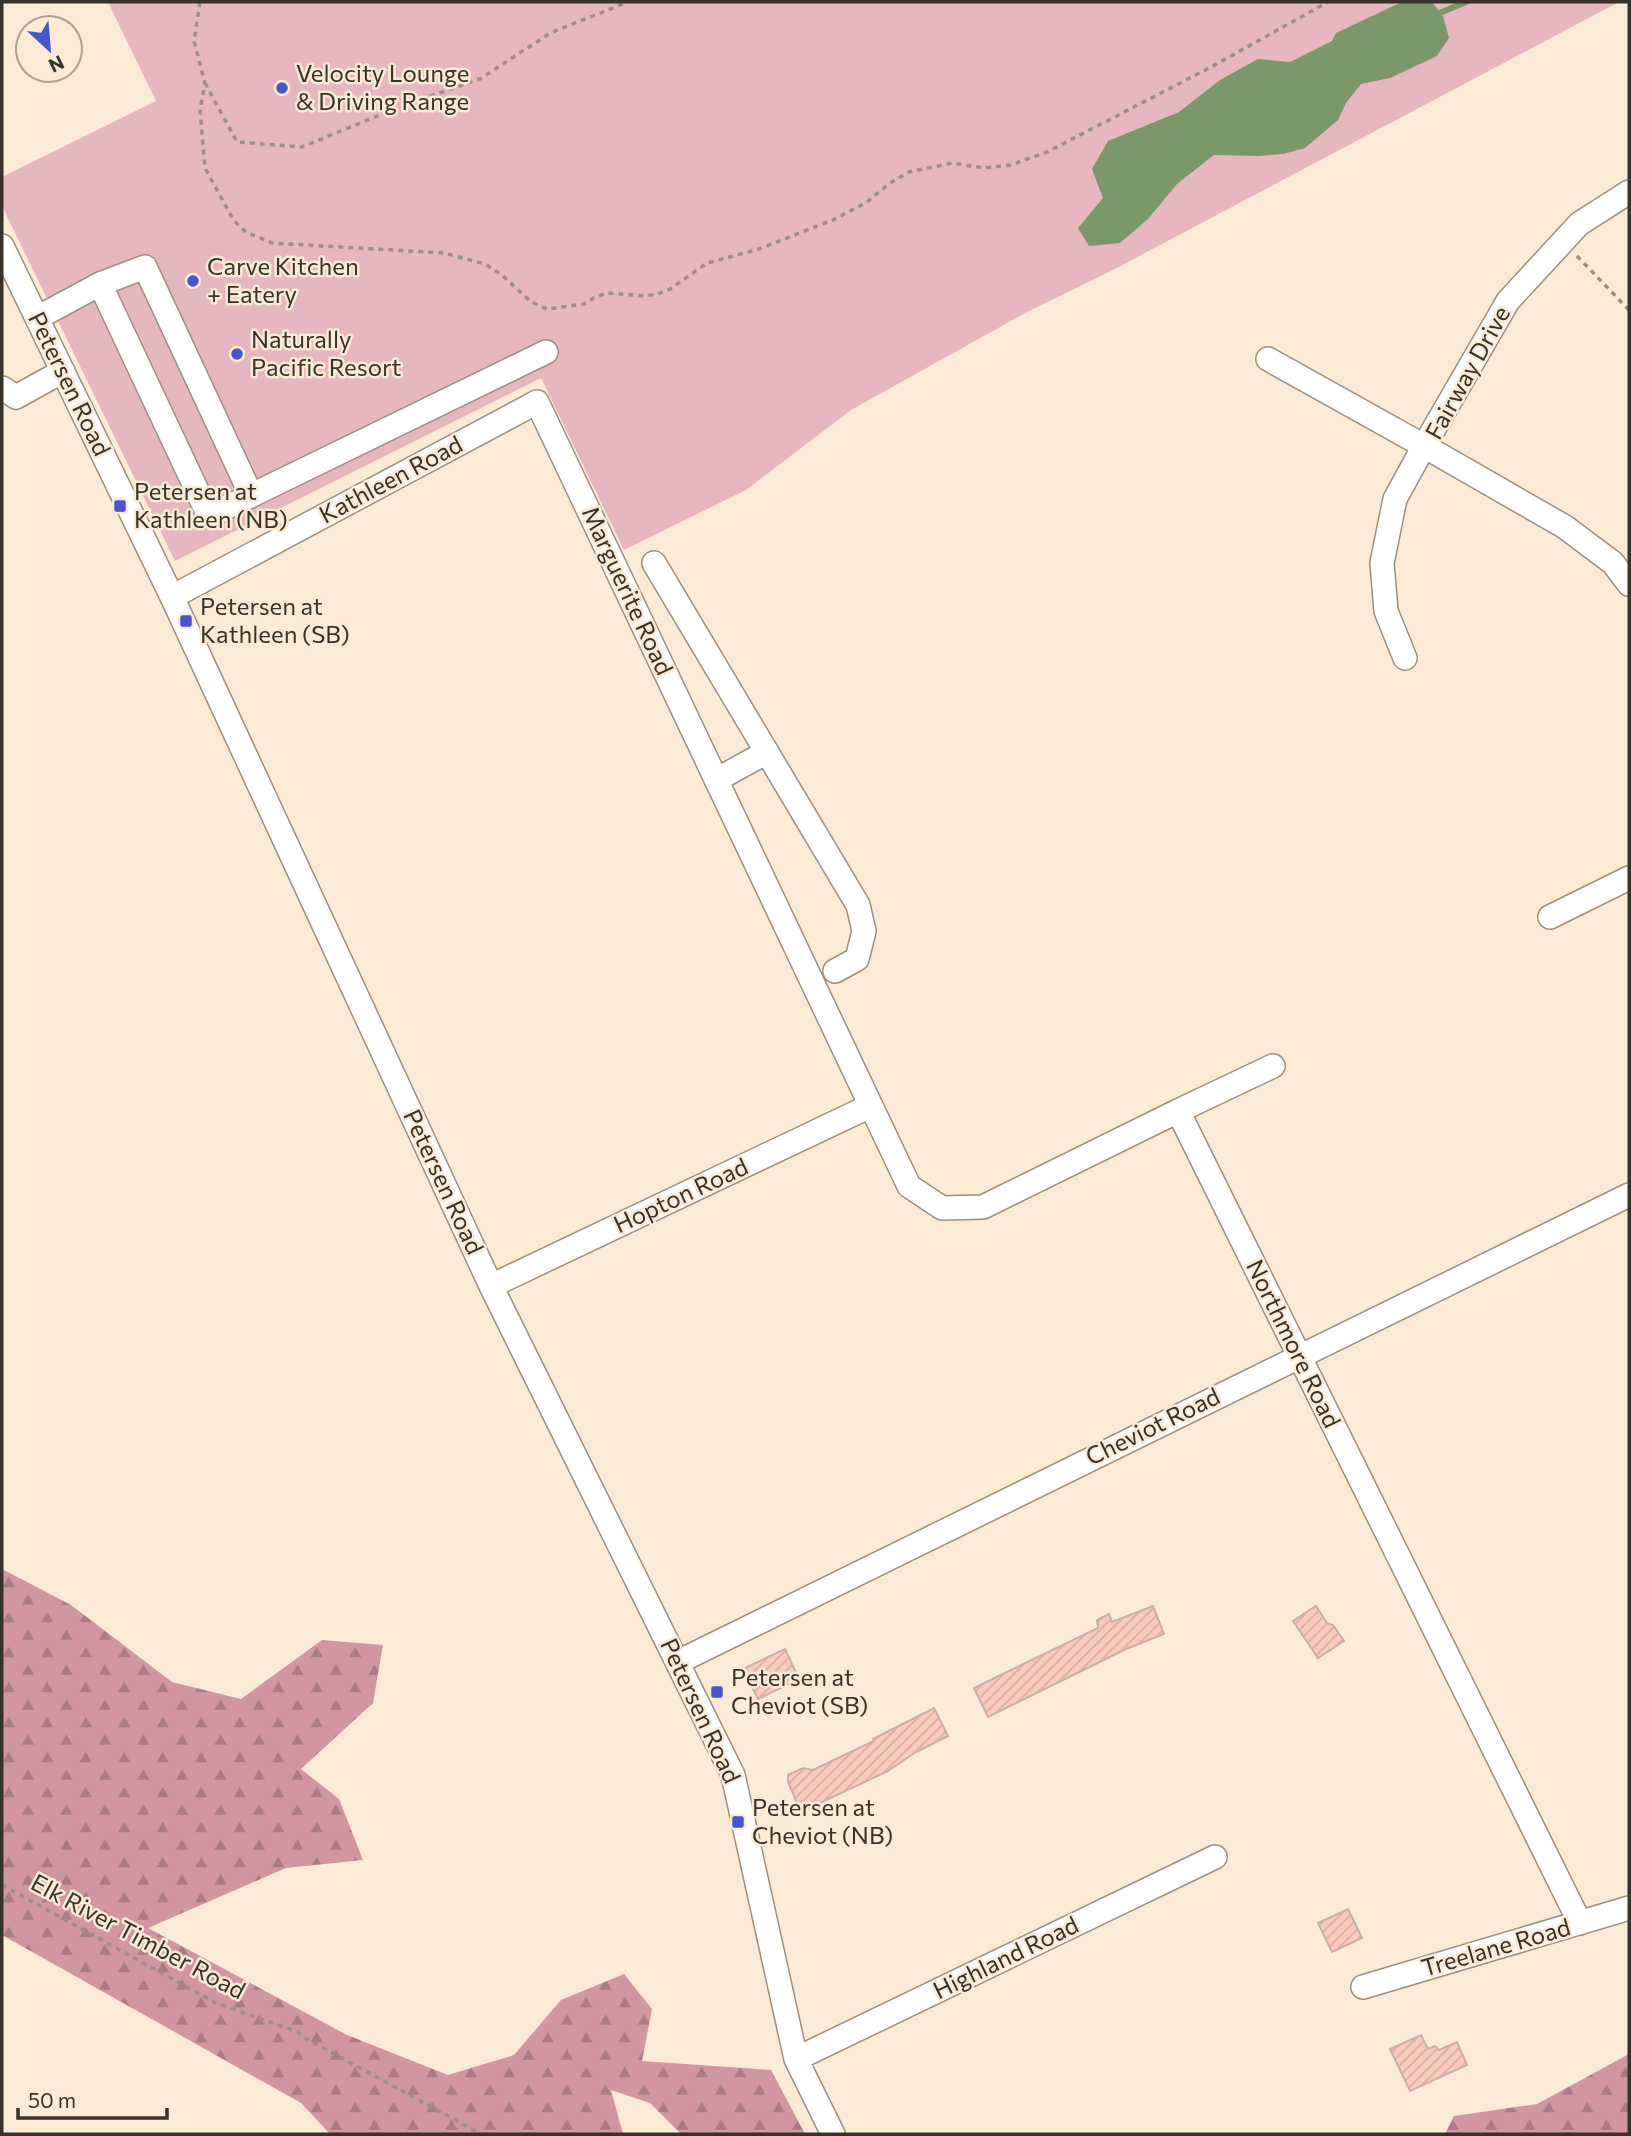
<svg xmlns="http://www.w3.org/2000/svg" width="1631" height="2136" font-family="Commissioner,sans-serif">
	<style>
		.green { fill: #e6b7bf }
		.forest { fill: url(#forest-firs) }
		.water { fill: #7c986a }
		.lines { fill: none; stroke-linecap: round; stroke-linejoin: round }
		.stream { stroke: #7c986a; stroke-width: 6 }
		.building { fill: url(#building-hatch); stroke: #c9afa7; stroke-width: 2 }
		.minor-casing { stroke: #9f8f7e; stroke-width: 26 }
		.path { stroke: #9c9082; stroke-width: 3.5; stroke-dasharray: 5 5; stroke-linecap: butt }
		.minor { stroke: #fff; stroke-width: 23 }
		.poi-dot { fill: #4856cb; stroke: #fbead6; stroke-width: 2.5 }
		.labels { text-anchor: middle; stroke-width: 5; stroke-linejoin: round; paint-order: stroke }
		.poi-label { font-size: 24px; fill: #38322a; stroke: #fbead6; text-anchor: start }
		.street-label { font-size: 24px; fill: #38322a; stroke: #fbead6 }
	</style>
	<defs>
		<pattern id="forest-firs" width="22" height="20" patternUnits="userSpaceOnUse" patternTransform="scale(1.75)"><rect width="22" height="20" fill="#d296a0"/><path d="M5 1l3.5 6h-7zM16 11l3.5 6h-7z" fill="#ab7b83"/></pattern>
		<pattern id="building-hatch" width="6" height="6" patternUnits="userSpaceOnUse" patternTransform="scale(1.75)"><rect width="6" height="6" fill="#facaba"/><path d="M-1 1l2-2M0 6l6-6M5 7l2-2" fill="none" stroke="#d7aea0"/></pattern>
	</defs>
	<rect width="100%" height="100%" fill="#fbead6"/>
	<path class="green" d="M108 2H1619L1111 271 1027 312 851 410 746 490 624 550 541 378 175 561 2 206V177L156 101Z"/>
	<path class="forest" d="M2 1569 71 1605 172 1682 241 1699 322 1640 383 1645 373 1703 301 1769 339 1799 363 1860 286 1868 148 1928 347 2035 448 2075 514 2055 561 2000 624 1974 652 2009 642 2061 771 2070 805 2134H681L650 2103 611 2090 623 2134H330L301 2103 2 1935Z
		M1629 2054V2134H1445L1454 2116 1537 2104Z"/>
	<path class="water" d="M1402 2H1432L1443 16 1449 38 1437 56 1390 78 1361 84 1346 103 1338 120 1305 148 1283 154 1259 156 1214 155 1177 184 1148 219 1120 243 1089 246 1078 228 1103 198 1092 169 1108 141 1179 112 1220 80 1258 59 1290 62 1332 41 1336 33Z"/>
	<g class="lines">
		<path class="stream" d="M1435 15 1466 2"/>
	</g>
	<path class="building" d="M1153 1606 1164 1634 1126 1649 988 1717 974 1688 1098 1628 1097 1620 1109 1614 1112 1622Z
		M1316 1606 1327 1623 1333 1625 1344 1641 1318 1658 1293 1621Z
		M785 1649 799 1679 758 1699 743 1669Z
		M934 1708 948 1736 916 1752 888 1771 801 1812 788 1782V1775L803 1768 813 1770 874 1741 873 1739Z
		M1348 1909 1362 1938 1332 1952 1318 1923Z
		M1421 2035 1428 2049 1435 2046 1439 2050 1457 2042 1467 2065 1410 2091 1390 2049Z"/>
	<g class="lines">
		<g class="minor-casing">
			<path id="minor" d="M1629 192 1579 224 1508 301 1424 446 1565 527 1613 563 1629 584
				M2 246 173 599 491 1286 733 1775 796 2059 833 2134
				M100 284 145 267 251 495
				M37 318 100 284 209 516 546 352
				M1268 359 1424 446 1395 499 1382 563 1386 611 1405 658
				M2 388 16 397 63 371
				M654 563 858 905 864 931 857 959 835 971
				M172 597 537 402 909 1186 942 1208 983 1207 1178 1111 1580 1923
				M716 780 767 752
				M1550 917 1629 878
				M1178 1111 1273 1066
				M491 1286 870 1106
				M678 1662 1629 1195
				M1363 1987 1629 1908
				M796 2059 1215 1857"/>
		</g>
		<path class="path" d="M200 2 194 41 205 83 200 110 205 168 234 221 246 232 272 243 444 253 485 264 502 275 531 302 547 309 584 304 595 297 608 293 644 296 658 294 670 289 707 263 759 249 835 219 867 202 890 183 909 172 952 163 984 168 1011 165 1047 152 1211 67 1328 2
			M205 83 237 142 302 147 404 105 480 79 550 33 628 2
			M1577 256 1629 310
			M2 1885 216 2003 298 2032 305 2038 481 2134"/>
		<use href="#minor" class="minor"/>
	</g>
	<g class="poi-dot">
		<circle cx="282" cy="88" r="7"/>
		<circle cx="193" cy="281" r="7"/>
		<circle cx="237" cy="354" r="7"/>
		<rect x="113" y="499" width="14" height="14" rx="3.5"/>
		<rect x="179" y="614" width="14" height="14" rx="3.5"/>
		<rect x="710" y="1685" width="14" height="14" rx="3.5"/>
		<rect x="731" y="1815" width="14" height="14" rx="3.5"/>
	</g>
	<g class="labels">
		<g class="poi-label">
			<text x="296" y="82">Velocity Lounge<tspan x="296" dy="28">&amp; Driving Range</tspan></text>
			<text x="207" y="275">Carve Kitchen<tspan x="207" dy="28">+ Eatery</tspan></text>
			<text x="251" y="348">Naturally<tspan x="251" dy="28">Pacific Resort</tspan></text>
			<text x="134" y="500">Petersen at<tspan x="134" dy="28">Kathleen (NB)</tspan></text>
			<text x="200" y="615">Petersen at<tspan x="200" dy="28">Kathleen (SB)</tspan></text>
			<text x="731" y="1686">Petersen at<tspan x="731" dy="28">Cheviot (SB)</tspan></text>
			<text x="752" y="1816">Petersen at<tspan x="752" dy="28">Cheviot (NB)</tspan></text>
		</g>
		<g class="street-label">
			<text transform="translate(1468 373) rotate(-61)" y="8">Fairway Drive</text>
			<text transform="translate(69 384) rotate(64)" y="8">Petersen Road</text>
			<text transform="translate(391 480) rotate(-28)" y="8">Kathleen Road</text>
			<text transform="translate(627 591) rotate(65)" y="8">Marguerite Road</text>
			<text transform="translate(443 1182) rotate(65)" y="8">Petersen Road</text>
			<text transform="translate(681 1196) rotate(-25)" y="8">Hopton Road</text>
			<text transform="translate(1293 1344) rotate(64)" y="8">Northmore Road</text>
			<text transform="translate(1153 1427) rotate(-26)" y="8">Cheviot Road</text>
			<text transform="translate(700 1711) rotate(65)" y="8">Petersen Road</text>
			<text transform="translate(138 1937) rotate(28)" y="8">Elk River Timber Road</text>
			<text transform="translate(1496 1948) rotate(-16)" y="8">Treelane Road</text>
			<text transform="translate(1006 1958) rotate(-26)" y="8">Highland Road</text>
		</g>
	</g>
	<rect width="1631" height="2136" fill="none" stroke="#38322a" stroke-width="7"/>
	<g transform="translate(49 49) rotate(154)"><circle r="33" fill="#fbead6" stroke="#ada091" stroke-width="2"/>
	<path d="M0-5L12 26L0 18L-12 26Z" fill="#4856cb"/>
	<text y="-10" font-size="19" font-weight="bold" text-anchor="middle" fill="#38322a">N</text>
	</g>
	<path d="M18 2108v10h149v-10" fill="none" stroke="#38322a" stroke-width="3.5"/>
	<text x="28" y="2108" font-size="21" fill="#38322a" stroke="#fbead6" stroke-width="5" paint-order="stroke">50 m</text>
</svg>
